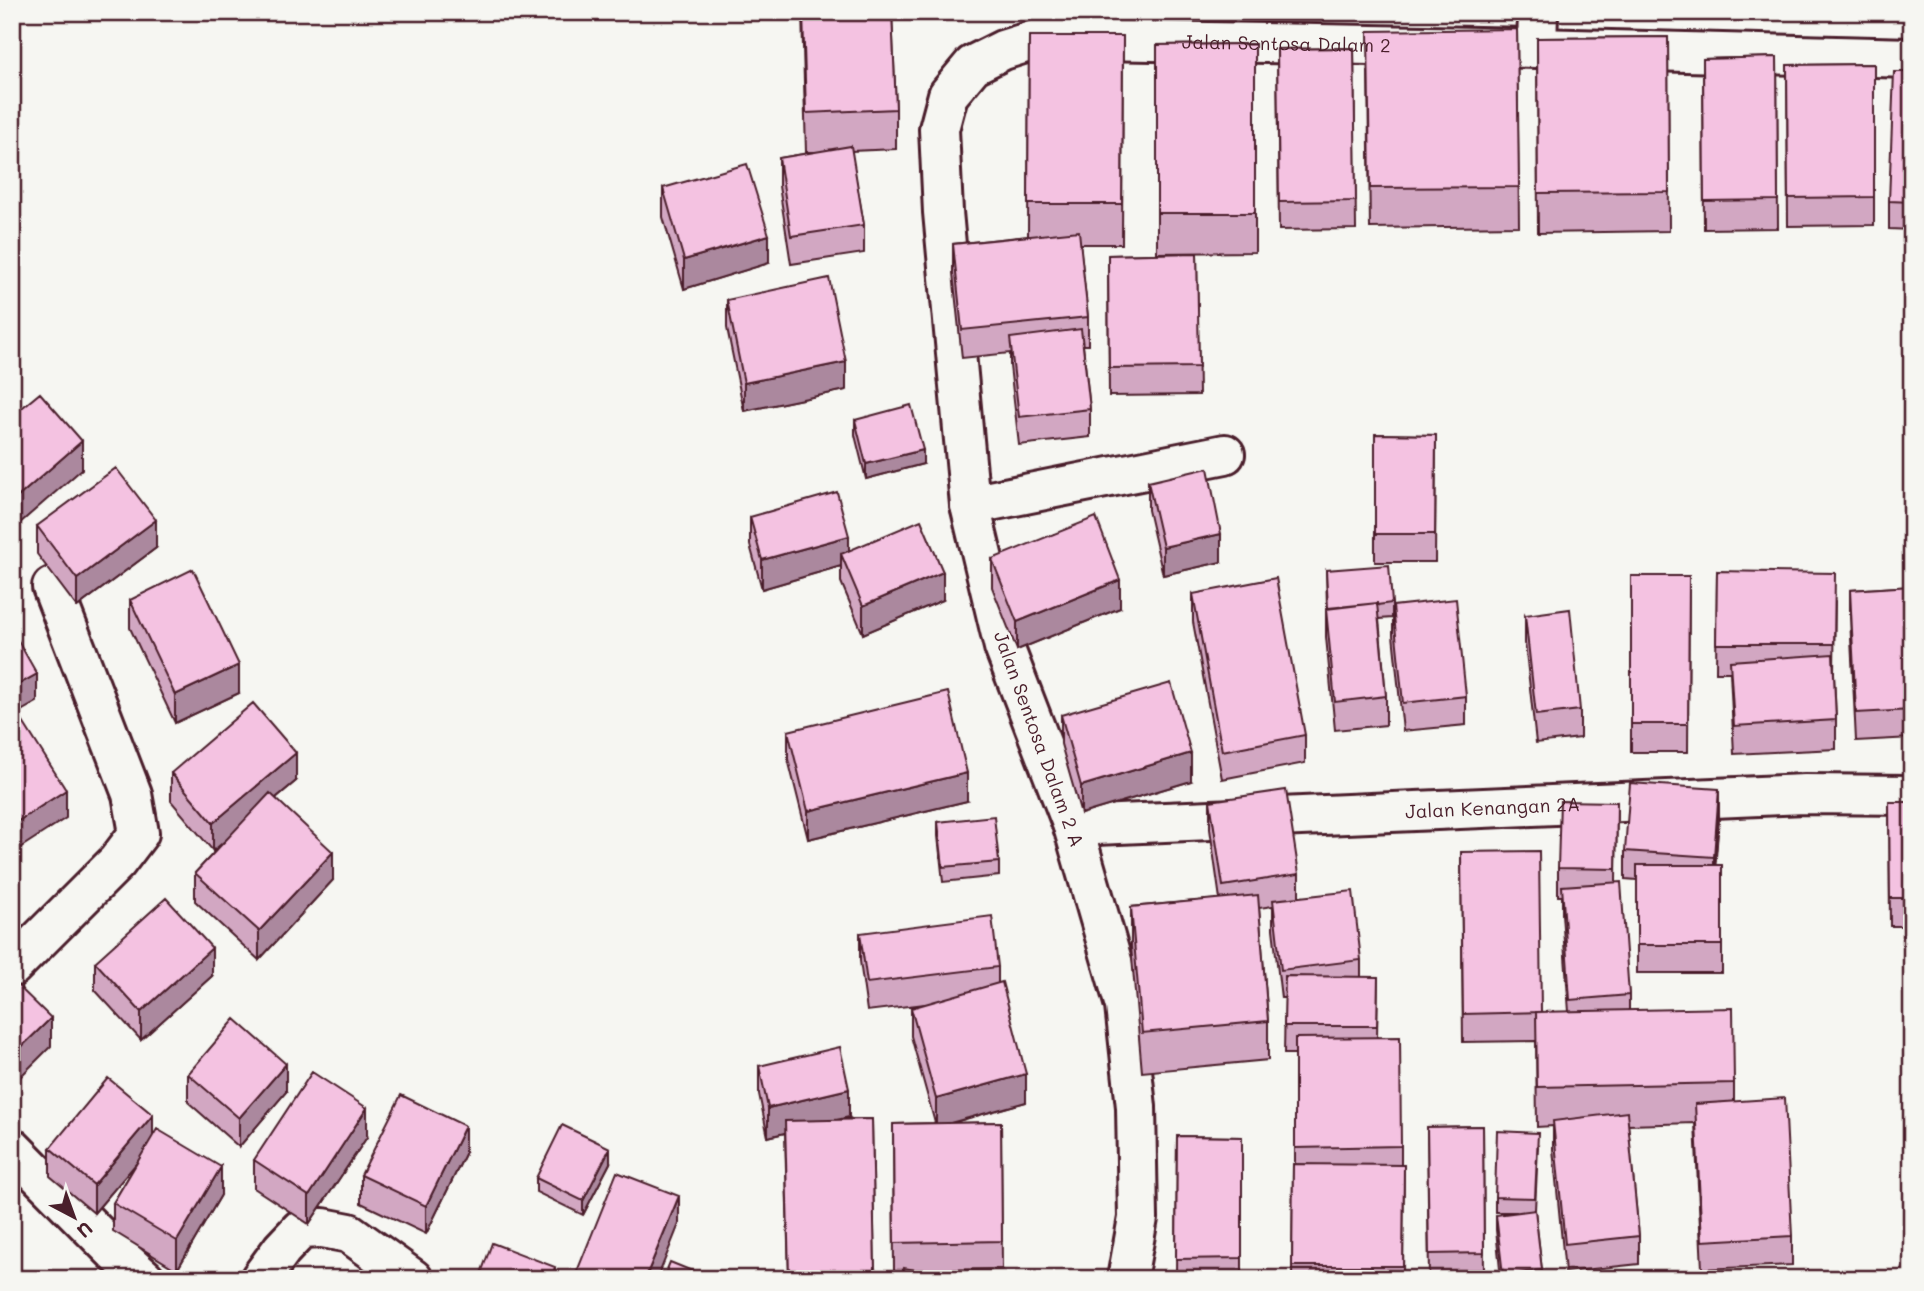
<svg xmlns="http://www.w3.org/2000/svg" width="1924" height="1291" font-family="Mali,sans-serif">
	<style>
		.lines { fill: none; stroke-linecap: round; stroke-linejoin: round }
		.minor-casing { stroke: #4a1f2b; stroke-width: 44 }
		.minor { stroke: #f6f6f2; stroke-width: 38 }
		.wall { fill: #d2a7c2; stroke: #4a1f2b; stroke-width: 2 }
		.shaded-wall { fill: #ab889e; stroke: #4a1f2b; stroke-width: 2 }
		.building { fill: #f4c2e1; stroke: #4a1f2b; stroke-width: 2 }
		.labels { text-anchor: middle; stroke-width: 5; stroke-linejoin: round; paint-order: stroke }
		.street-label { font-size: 19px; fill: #4a1f2b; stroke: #f6f6f2 }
	</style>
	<rect width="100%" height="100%" fill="#f6f6f2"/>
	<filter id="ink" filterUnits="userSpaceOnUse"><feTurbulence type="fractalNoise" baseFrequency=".0143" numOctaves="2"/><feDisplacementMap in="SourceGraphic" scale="14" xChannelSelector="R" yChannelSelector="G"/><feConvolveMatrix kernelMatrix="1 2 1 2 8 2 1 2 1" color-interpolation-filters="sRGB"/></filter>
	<g filter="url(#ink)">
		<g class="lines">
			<g class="minor-casing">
				<g id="minor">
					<path d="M1537 48 1538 12"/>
					<path d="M970 505 1225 454"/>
					<path id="s1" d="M1073 826 1805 794 1912 795"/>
					<path d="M12 967 117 862 139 833 132 794 52 587"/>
					<path d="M12 1148 118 1255 145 1279"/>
					<path d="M260 1279 282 1249 301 1229 323 1228 349 1233 413 1279"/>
					<path id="s2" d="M1127 1279 1138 1218 1136 1107 1125 1006 1073 826 1004 647 970 505 943 212 939 129 948 95 973 65 1003 50 1038 39 1537 48 1912 58"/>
				</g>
			</g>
			<use href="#minor" class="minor"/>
		</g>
		<path class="wall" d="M802 12H892L896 109V149L851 151 864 225V253L791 264 779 186V158L815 152H806Z
			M1517 29 1519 226 1370 228 1368 71Z
			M1029 36H1123L1122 244H1080L1088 317V345H1083L1090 409V437L1019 445 1010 366V353L962 358 953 273V244L1028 236Z
			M1668 37 1669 231 1538 233 1537 38Z
			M1255 44V252L1157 253V45Z
			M1354 48 1356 229 1279 230 1277 49Z
			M1777 57 1778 228 1704 229 1703 59Z
			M1874 64V225L1788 226 1787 65Z
			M1912 72V230L1889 229V201Z
			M663 188 769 263 684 289 663 217Z
			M1197 253 1199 395 1109 396 1108 255Z
			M727 300 846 390 744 411 727 328Z
			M855 420 923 464 866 479 855 435Z
			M1375 434 1436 435 1435 562H1375Z
			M1148 482 1221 562 1163 575 1148 510Z
			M750 517 849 550 943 600 863 634 841 582V566L762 589 750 545Z
			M37 526 156 548 77 607 37 554Z
			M992 559 1120 608 1017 650 992 587Z
			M1326 570 1392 603V618L1379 619 1386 696V725L1335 730 1326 637V609L1327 608Z
			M1717 571 1835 601 1834 673 1836 720V749L1734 754 1730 672H1716Z
			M1631 576H1689L1688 752H1631Z
			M1912 586V738L1856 741 1850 618V590Z
			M1193 594 1305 735V763L1222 779 1193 622Z
			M130 600 239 693 175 723 130 628Z
			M1393 606 1466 696V725L1403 731 1393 635Z
			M1525 615 1580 710V738L1536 743 1525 643Z
			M1061 715 1191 781 1081 814 1061 744Z
			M788 731 967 801 808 839 788 759Z
			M171 773 296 781 276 798 333 880 259 960 195 901V873L221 845 213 851 171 801Z
			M1210 801 1299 874V897L1361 960V977H1378L1377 1038 1401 1146V1165H1404L1403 1279H1292L1293 1164H1295V1054H1284L1285 998H1281L1273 929V906L1259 908 1268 1021V1060L1142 1072 1131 946V907L1220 899 1210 829Z
			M1617 802 1616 882 1629 995V1010L1734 1083V1101L1792 1236V1265L1702 1269 1695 1123 1628 1125 1639 1236V1264L1565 1272 1553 1149V1126L1537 1127 1536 1041 1463 1042 1461 852 1541 1012H1569L1562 914V896H1558V868Z
			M1889 802H1912V926H1890Z
			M1719 817 1715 865H1722V973H1637V880L1625 879V851Z
			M938 822 999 862V876L943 882 938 836Z
			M860 933 998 967V983L1026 1102 951 1123 1001 1122 1002 1269 894 1271 893 1124 935 1123 911 1036V1008L925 1004 867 1011 860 961Z
			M95 962 212 976 141 1040 95 990Z
			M759 1066 849 1117 840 1119H872L875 1279H789L785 1133 768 1137 759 1094Z
			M188 1074 286 1092 239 1147 188 1102Z
			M1483 1126 1484 1279H1429L1427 1127Z
			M153 1136 221 1195 177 1270 113 1231V1203L138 1161 94 1213 50 1176V1148Z
			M1177 1136 1242 1137V1279H1176Z
			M367 1137 309 1224 254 1188V1160Z
			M1538 1147 1535 1210 1542 1270V1279H1501L1496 1230V1215L1517 1212H1495V1197Z
			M465 1154 426 1234 361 1203V1175Z
			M610 1163 583 1215 536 1192V1178Z"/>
		<path class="shaded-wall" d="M769 235V263L684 289V260Z
			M846 362V390L744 411V383Z
			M82 441V469L12 530V502Z
			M923 450V464L866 479V464Z
			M156 520V548L77 607V579Z
			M1221 534V562L1163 575V547Z
			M849 536V564L841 554V566L762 589V560Z
			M943 572V600L863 634V606Z
			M1120 580V608L1017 650V622Z
			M239 665V693L175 723V695Z
			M37 674V702L12 716V688Z
			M296 753V781L213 851V823Z
			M1191 753V781L1081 814V786Z
			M967 773V801L808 839V811Z
			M1719 789V817L1714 885V857Z
			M66 790V818L12 853V825Z
			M333 852V880L259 960V931Z
			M212 948V976L141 1040V1012Z
			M51 1018V1046L12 1085V1056Z
			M286 1064V1092L239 1147V1118Z
			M1026 1074V1102L936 1127V1099Z
			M849 1089V1117L768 1137V1108Z
			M367 1108V1137L309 1224V1196Z
			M153 1115V1144L94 1213V1185Z
			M465 1126V1154L426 1234V1206Z
			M610 1148V1163L583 1215V1201Z
			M221 1167V1195L177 1270V1241Z
			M679 1196V1224L657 1279H645Z
			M555 1267V1279H551Z"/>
		<path class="building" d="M803 12H892L896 109 806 113Z
			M1517 29 1519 187 1370 188 1368 31Z
			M1029 36H1123L1122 204H1028Z
			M1668 37 1669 192 1538 193 1537 38Z
			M1255 44V213H1157V45Z
			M1354 48 1356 201 1279 202 1277 49Z
			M1777 57 1778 200 1704 201 1703 59Z
			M1874 64V197L1788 198 1787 65Z
			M1894 72H1912V202L1889 201Z
			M851 146 864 225 791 236 779 158Z
			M747 164 769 235 684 260 663 188Z
			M1079 231 1088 317 962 330 953 244Z
			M1197 253 1199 367 1109 368 1108 255Z
			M829 278 846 362 744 383 727 300Z
			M1081 329 1090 409 1019 417 1010 338Z
			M40 393 82 441 12 502V416Z
			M911 405 923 450 866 464 855 420Z
			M1375 434 1436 435 1435 534H1375Z
			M116 468 156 520 77 579 37 526Z
			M1208 468 1221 534 1163 547 1148 482Z
			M837 492 849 536 762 560 750 517Z
			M1096 517 1120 580 1017 622 992 559Z
			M921 520 943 572 863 606 841 554Z
			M1389 565 1392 603 1377 605V603L1328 608 1326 570Z
			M193 569 239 665 175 695 130 600Z
			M1717 571 1835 573 1834 644H1716Z
			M1631 576H1689L1688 724H1631Z
			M1276 578 1305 735 1222 751 1193 594Z
			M1912 586V710L1856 713 1850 590Z
			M1456 599 1466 696 1403 703 1393 606Z
			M1377 603 1386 696 1335 702 1326 609Z
			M1570 609 1580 710 1536 715 1525 615Z
			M12 630 37 674 12 688Z
			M1833 654 1836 720 1734 726 1730 661Z
			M1171 683 1191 753 1081 786 1061 715Z
			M948 692 967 773 808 811 788 731Z
			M253 703 296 753 213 823 171 773Z
			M23 722 66 790 12 825V729Z
			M1630 783 1719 789 1714 857 1625 851Z
			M1286 790 1299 874 1223 886 1210 801Z
			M270 793 333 852 259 931 195 873Z
			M1560 801 1617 802 1616 869 1558 868Z
			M1889 802H1912V898H1890Z
			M994 816 999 862 943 867 938 822Z
			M1539 851 1541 1012 1463 1014 1461 852Z
			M1637 865H1722V945H1637Z
			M1621 882 1629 995 1570 1000 1562 886Z
			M1353 891 1361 960 1281 970 1273 900Z
			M1258 895 1268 1021 1142 1033 1131 907Z
			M166 898 212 948 141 1012 95 962Z
			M992 916 998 967 867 983 860 933Z
			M1285 976 1378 977 1377 1026H1284Z
			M12 980 51 1018 12 1056Z
			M1002 982 1026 1074 936 1099 911 1008Z
			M1733 1008 1734 1083 1537 1087 1536 1012Z
			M235 1019 286 1064 239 1118 188 1074Z
			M1400 1037 1401 1146 1295 1148V1038Z
			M840 1047 849 1089 768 1108 759 1066Z
			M312 1072 367 1108 309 1196 254 1160Z
			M108 1078 153 1115 94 1185 50 1148Z
			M401 1095 465 1126 426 1206 361 1175Z
			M1785 1098 1792 1236 1702 1241 1695 1104Z
			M1627 1112 1639 1236 1565 1244 1553 1121Z
			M872 1119 875 1273 789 1276 785 1121Z
			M1001 1122 1002 1241 894 1243 893 1124Z
			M562 1125 610 1148 583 1201 536 1178Z
			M1483 1126 1484 1253 1429 1254 1427 1127Z
			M157 1129 221 1167 177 1241 113 1203Z
			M1497 1131 1538 1133 1535 1198 1495 1197Z
			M1177 1136 1242 1137V1258L1176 1259Z
			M1293 1164 1404 1165 1403 1266H1292Z
			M617 1172 679 1196 645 1279H574Z
			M1535 1210 1542 1270 1503 1275 1496 1215Z
			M492 1243 555 1267 551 1279H479Z
			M670 1262 712 1279H663Z
			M904 1268 965 1279H902Z"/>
	</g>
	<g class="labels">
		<g class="street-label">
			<text dy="7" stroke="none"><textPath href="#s2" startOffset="1570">Jalan Sentosa Dalam 2</textPath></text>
			<text transform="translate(1039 739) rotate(70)" y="7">Jalan Sentosa Dalam 2 A</text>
			<text dy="7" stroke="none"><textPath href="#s1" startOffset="420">Jalan Kenangan 2A</textPath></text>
		</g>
	</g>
	<rect width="1924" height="1291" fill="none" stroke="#f6f6f2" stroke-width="42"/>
	<rect x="21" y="21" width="1882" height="1249" fill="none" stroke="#4a1f2b" stroke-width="2.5" filter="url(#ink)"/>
	<g transform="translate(74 1217) rotate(139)" stroke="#f6f6f2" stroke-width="5" paint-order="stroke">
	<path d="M0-5L12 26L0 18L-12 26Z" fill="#4a1f2b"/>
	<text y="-10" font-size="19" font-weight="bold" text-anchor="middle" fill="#4a1f2b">U</text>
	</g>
</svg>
